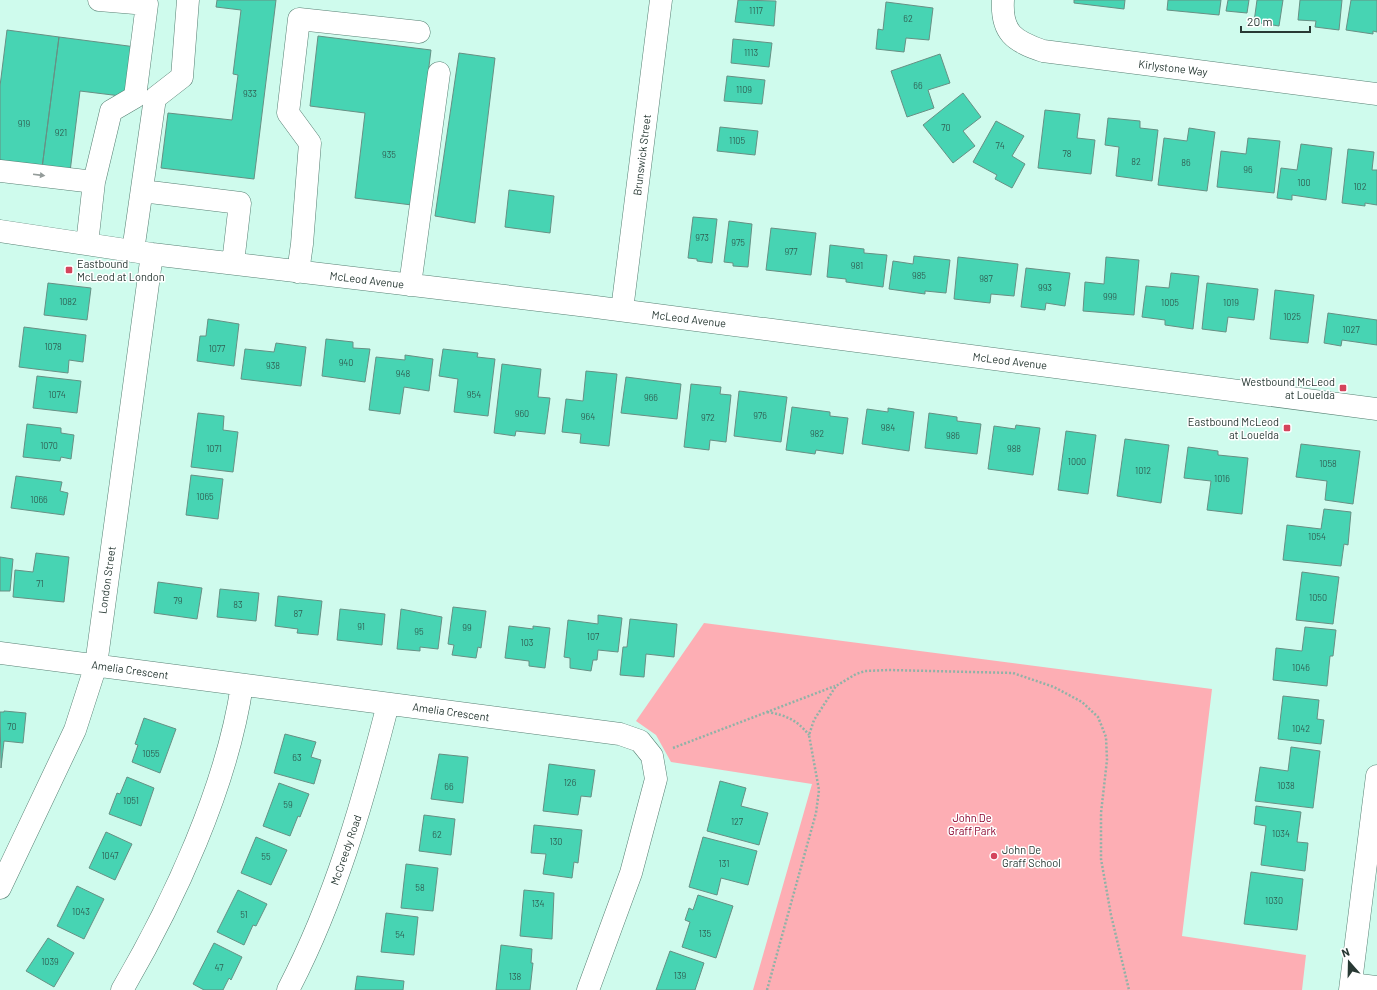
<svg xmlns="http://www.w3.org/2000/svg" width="1377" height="990" font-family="Barlow,sans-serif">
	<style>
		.green { fill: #fdaeb4 }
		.building { fill: #47d4b3; stroke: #679084 }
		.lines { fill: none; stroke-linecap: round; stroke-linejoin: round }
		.minor-casing { stroke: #588074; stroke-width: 23 }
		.path { stroke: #90b2a7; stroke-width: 2.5; stroke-dasharray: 2 2; stroke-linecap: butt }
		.minor { stroke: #fff; stroke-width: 22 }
		.oneway { fill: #949c9a }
		.poi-dot { fill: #d4445c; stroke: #fff; stroke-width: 1.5 }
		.labels { text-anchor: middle; stroke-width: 3; stroke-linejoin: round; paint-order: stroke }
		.number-label { font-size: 9px; fill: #306054 }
		.street-label { font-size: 11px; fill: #283934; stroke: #fff }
		.poi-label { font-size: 11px; fill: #283934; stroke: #fff; text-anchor: start }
		.park-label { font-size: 11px; fill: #89022c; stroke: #fff }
	</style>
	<rect width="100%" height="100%" fill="#cffbed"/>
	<path class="green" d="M704 623 1212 689 1182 936 1306 955 1302 990H753L812 784 671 762 656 735 636 721Z"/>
	<path class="building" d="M217 0H276L254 179 161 168 168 113 232 120 238 75 233 74 241 10 216 7Z
		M738 0 776 1 774 26 735 22Z
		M1074 0H1125L1124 9 1074 3Z
		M1168 0H1221L1219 15 1167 10Z
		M1228 0H1249L1247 13 1226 11Z
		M1257 0H1283L1279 26 1254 22Z
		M1300 0H1342L1339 30 1315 27 1316 21 1298 20Z
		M1351 0H1377V32L1373 31V34L1346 30Z
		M886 2 933 8 929 40 906 38 904 52 876 49 878 29 883 30Z
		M7 30 59 37 42 168 0 163V86Z
		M318 36 431 50 412 205 355 198 365 113 310 106Z
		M59 37 136 47 129 97 80 91 70 172 42 168Z
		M733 39 772 43 769 67 731 63Z
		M459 53 495 58 475 223 435 216Z
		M940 54 950 83 928 90 934 108 907 117 891 71Z
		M727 76 765 80 762 104 724 101Z
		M963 93 981 117 963 131 975 146 953 163 923 125Z
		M1045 110 1080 114 1077 138 1095 140 1091 174 1038 168Z
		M1108 118 1140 121V128L1158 130 1152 181 1116 176 1119 147 1105 145Z
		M996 121 1024 136 1012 156 1025 164 1012 188 995 179 997 175 973 162Z
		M720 127 758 131 755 155 717 151Z
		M1189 128 1215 132 1207 191 1158 185 1164 138 1187 141Z
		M1248 138 1280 141 1274 193 1217 187 1221 151 1246 154Z
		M1301 144 1332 148 1326 200 1292 195V200L1277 198 1281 168 1297 170Z
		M1348 149 1374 152 1372 170H1377V205L1365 203V206L1342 203Z
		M509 190 554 196 550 233 505 227Z
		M693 217 717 219 712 263 697 261V259L688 258Z
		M729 221 752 224 748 267 733 266V263L724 262Z
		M771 228 816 233 811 275 766 270Z
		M830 245 864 249V253L887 255 883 287 846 282V279L827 277Z
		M914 256 950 260 946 293 925 291V294L889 289 893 261 913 264Z
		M958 257 1018 264 1014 296 991 294 990 303 954 299Z
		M1106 257 1139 260 1134 315 1083 311 1085 282 1104 284Z
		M1026 268 1070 273 1065 306 1046 303 1045 310 1021 307Z
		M1171 273 1199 276 1193 329 1165 325V320L1142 317 1146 286 1169 288Z
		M48 283 91 288 87 320 44 315Z
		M1207 283 1258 289 1254 320 1228 317 1226 332 1202 329Z
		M1275 290 1314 295 1308 343 1270 339Z
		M1328 313 1377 320V345L1342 340 1341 346 1324 343Z
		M208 319 239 324 234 366 197 361 200 336H206Z
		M24 327 86 335 83 362 69 360 68 373 19 367Z
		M326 339 353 342V348L370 349 365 382 322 376Z
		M276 343 306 347 301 386 241 379 245 349 274 352Z
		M443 349 478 353 477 357 495 359 488 416 454 412 458 379 439 376Z
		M405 355 433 359 429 391 404 387 400 414 369 410 376 357 405 360Z
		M502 364 541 369 538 397 550 398 545 434 516 431 515 436 494 433Z
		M586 371 617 374 609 446 580 443 581 434 562 432 566 399 583 401Z
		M37 376 81 381 77 413 33 408Z
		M626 377 681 384 677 419 621 413Z
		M691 384 721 387 720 394 731 395 726 442 710 440 709 450 684 447Z
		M739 391 787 397 781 442 734 436Z
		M792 407 830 412V416L848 418 843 454 816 450 815 454 786 450Z
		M888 408 914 412 909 451 862 444 867 409 888 412Z
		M198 413 224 416 223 430 238 432 233 472 191 467Z
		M929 413 957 417V421L981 424 977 454 925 448Z
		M27 424 61 428V433L74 435 71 459 61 457 60 461 23 457Z
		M1016 425 1040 428 1033 475 988 469 994 426 1015 429Z
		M1066 431 1096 435 1088 494 1058 490Z
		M1125 439 1169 445 1161 503 1117 496Z
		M1301 444 1360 451 1353 504 1325 500 1327 481 1296 477Z
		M1188 447 1218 451V455L1248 458 1242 514 1207 510 1211 481 1184 478Z
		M191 475 223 479 218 519 186 515Z
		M16 476 62 482 60 491 68 493 64 515 11 508Z
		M1324 509 1351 512 1348 545 1344 544 1341 566 1283 560 1287 525 1321 529Z
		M36 553 69 557 64 602 13 597 15 570 33 572Z
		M0 557 13 559 10 591H0Z
		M1302 572 1339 577 1333 624 1296 620Z
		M158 582 202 588 197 619 154 613Z
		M220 589 259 593 256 621 217 617Z
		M278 596 322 601 318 635 297 633 298 629 275 626Z
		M453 607 486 611 481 648 478 647 476 658 452 655 454 645 448 644Z
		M340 609 385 614 382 645 337 640Z
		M401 609 442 617 438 649 420 647V651L397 649Z
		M598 615 622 618 618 652 598 650 597 660H593L591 671 570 668V658L564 657 568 620 598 624Z
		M630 619 677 624 674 657 646 654 644 677 620 675 623 647H627Z
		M509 626 533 629V626L550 628 545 668 529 666V661L505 658Z
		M1305 627 1336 630 1333 656H1330L1327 686 1273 680 1276 648 1302 651Z
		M1283 696 1319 700 1317 719 1324 720 1321 744 1278 739Z
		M4 711 26 713 23 743 4 741 1 768 0 712H4Z
		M144 718 176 729 160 773 132 762 138 745 135 744Z
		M285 734 316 742 311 757 321 760 314 784 274 773Z
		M1291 747 1320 751 1313 808 1255 801 1260 767 1288 771Z
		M439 754 468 757 463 803 431 799Z
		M549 764 595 770 591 797 581 796 578 815 543 811Z
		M127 777 154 788 141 826 109 814 117 793 120 794Z
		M720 781 746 788 741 806 768 813 759 845 707 831Z
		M279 783 309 794 300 817 298 816 290 836 263 826Z
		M1256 806 1301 812 1297 842 1308 843 1305 871 1261 865 1266 826 1254 824Z
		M424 815 455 819 451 855 419 851Z
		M534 825 582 830 578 863 574 862 572 878 543 874 546 854 531 853Z
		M106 832 132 844 115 880 89 868Z
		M256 837 287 850 271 885 241 873Z
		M703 837 757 851 748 885 721 878 717 895 689 887Z
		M406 864 438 868 433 911 401 908Z
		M1251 872 1303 879 1297 930 1244 924Z
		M77 886 104 899 84 939 57 926Z
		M238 890 267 904 256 926 253 925 244 945 217 932Z
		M524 890 554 893 552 939 520 936Z
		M698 895 733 906 716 958 682 947 690 922 685 920 689 908 693 910Z
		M386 913 418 917 414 955 381 952Z
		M48 938 74 953 54 987 26 971Z
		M214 943 242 957 231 980 229 978 223 990H204L193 984Z
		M501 945 532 949 531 963H533L530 990H496Z
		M670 951 704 963 695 990H656Z
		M357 976 404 981 403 990H355Z"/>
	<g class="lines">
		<g class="minor-casing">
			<path id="minor" d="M1003 0C1001 33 1014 41 1043 51L1377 94
				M0 171 94 182
				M142 191 240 203 233 263
				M0 231 152 254 588 306 1377 409
				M87 244 94 182 111 111 135 97 147 4 99 0
				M133 251 155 98 182 77 188 0
				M298 272 302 244 310 143 288 113 299 19 419 32
				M410 285 439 73
				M622 310 661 0
				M0 653 620 734 640 741 652 756 656 779 631 873 588 990
				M0 888 75 730 96 665 152 254
				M1351 984 1377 987
				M122 990C174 901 227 787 242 685
				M288 990C335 900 363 802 388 704
				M1350 990 1377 776"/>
		</g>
		<path class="path" d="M767 712C786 715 797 720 809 735
			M673 748 835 686
			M767 990 816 813 819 790 809 735 814 720 836 686 856 674 865 671 889 670 1013 673 1054 687 1082 702 1098 717 1106 737 1107 760 1101 813V859L1111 915 1129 990"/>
		<use href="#minor" class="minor"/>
	</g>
	<defs><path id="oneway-solid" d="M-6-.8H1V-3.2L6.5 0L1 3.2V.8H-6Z"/></defs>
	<use class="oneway" href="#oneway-solid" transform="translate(39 175) rotate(7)"/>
	<g class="poi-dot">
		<rect x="65" y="266" width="8" height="8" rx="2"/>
		<rect x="1339" y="384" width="8" height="8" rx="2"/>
		<rect x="1283" y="424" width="8" height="8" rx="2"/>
		<circle cx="994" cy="856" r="4"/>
	</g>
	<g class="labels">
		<g class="number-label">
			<text x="756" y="14">1117</text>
			<text x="908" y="22">62</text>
			<text x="751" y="56">1113</text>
			<text x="918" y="89">66</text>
			<text x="744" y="93">1109</text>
			<text x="250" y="97">933</text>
			<text x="24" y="127">919</text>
			<text x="946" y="131">70</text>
			<text x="61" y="136">921</text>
			<text x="737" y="144">1105</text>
			<text x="1000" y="149">74</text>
			<text x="1067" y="157">78</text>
			<text x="389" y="158">935</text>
			<text x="1136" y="165">82</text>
			<text x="1186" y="166">86</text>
			<text x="1248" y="173">96</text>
			<text x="1304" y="186">100</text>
			<text x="1360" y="190">102</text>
			<text x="702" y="241">973</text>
			<text x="738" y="246">975</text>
			<text x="791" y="255">977</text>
			<text x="857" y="269">981</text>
			<text x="919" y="279">985</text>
			<text x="986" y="282">987</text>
			<text x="1045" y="291">993</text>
			<text x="1110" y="300">999</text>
			<text x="68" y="305">1082</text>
			<text x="1170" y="306">1005</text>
			<text x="1231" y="306">1019</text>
			<text x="1292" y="320">1025</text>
			<text x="1351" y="333">1027</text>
			<text x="53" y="350">1078</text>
			<text x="217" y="352">1077</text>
			<text x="346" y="366">940</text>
			<text x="273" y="369">938</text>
			<text x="403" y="377">948</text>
			<text x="57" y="398">1074</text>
			<text x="474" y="398">954</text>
			<text x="651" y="401">966</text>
			<text x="522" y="417">960</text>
			<text x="760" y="419">976</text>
			<text x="588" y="420">964</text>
			<text x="708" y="421">972</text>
			<text x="888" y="431">984</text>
			<text x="817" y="437">982</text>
			<text x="953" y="439">986</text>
			<text x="49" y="449">1070</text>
			<text x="214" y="452">1071</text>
			<text x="1014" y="452">988</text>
			<text x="1077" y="465">1000</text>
			<text x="1328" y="467">1058</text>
			<text x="1143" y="474">1012</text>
			<text x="1222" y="482">1016</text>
			<text x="205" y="500">1065</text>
			<text x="39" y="503">1066</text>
			<text x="1317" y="540">1054</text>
			<text x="40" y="587">71</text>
			<text x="1318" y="601">1050</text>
			<text x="178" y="604">79</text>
			<text x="238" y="608">83</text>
			<text x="298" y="617">87</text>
			<text x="361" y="630">91</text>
			<text x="467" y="631">99</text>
			<text x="419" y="635">95</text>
			<text x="593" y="640">107</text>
			<text x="527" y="646">103</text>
			<text x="1301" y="671">1046</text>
			<text x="12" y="730">70</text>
			<text x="1301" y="732">1042</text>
			<text x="151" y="757">1055</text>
			<text x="297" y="761">63</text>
			<text x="570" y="786">126</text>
			<text x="1286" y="789">1038</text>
			<text x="449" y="790">66</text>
			<text x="131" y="804">1051</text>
			<text x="288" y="808">59</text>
			<text x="737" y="825">127</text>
			<text x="1281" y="837">1034</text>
			<text x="437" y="838">62</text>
			<text x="556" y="845">130</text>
			<text x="110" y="859">1047</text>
			<text x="266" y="860">55</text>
			<text x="724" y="867">131</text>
			<text x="420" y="891">58</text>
			<text x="1274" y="904">1030</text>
			<text x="538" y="907">134</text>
			<text x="81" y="915">1043</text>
			<text x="244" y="918">51</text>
			<text x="705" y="937">135</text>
			<text x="400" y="938">54</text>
			<text x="50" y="965">1039</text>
			<text x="219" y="971">47</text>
			<text x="680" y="979">139</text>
			<text x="515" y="980">138</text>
		</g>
		<g class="street-label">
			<text transform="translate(1173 68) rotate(7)" y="4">Kirlystone Way</text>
			<text transform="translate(642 155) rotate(-83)" y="4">Brunswick Street</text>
			<text transform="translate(367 280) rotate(7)" y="4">McLeod Avenue</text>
			<text transform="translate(689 319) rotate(7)" y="4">McLeod Avenue</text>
			<text transform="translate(1010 361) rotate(7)" y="4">McLeod Avenue</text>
			<text transform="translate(107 580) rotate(-82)" y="4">London Street</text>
			<text transform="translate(130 670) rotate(8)" y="4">Amelia Crescent</text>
			<text transform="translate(451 712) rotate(8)" y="4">Amelia Crescent</text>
			<text transform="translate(346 850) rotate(-71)" y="4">McCreedy Road</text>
		</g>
		<g class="poi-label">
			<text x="77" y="268">Eastbound<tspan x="77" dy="13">McLeod at London</tspan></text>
			<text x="1335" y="386" text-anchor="end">Westbound McLeod<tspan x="1335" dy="13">at Louelda</tspan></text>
			<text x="1279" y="426" text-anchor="end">Eastbound McLeod<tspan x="1279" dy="13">at Louelda</tspan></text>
			<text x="1002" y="854">John De<tspan x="1002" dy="13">Graff School</tspan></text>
		</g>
		<g class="park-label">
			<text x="972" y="822">John De<tspan x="972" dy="13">Graff Park</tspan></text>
		</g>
	</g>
	<g transform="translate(1349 962) rotate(340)" stroke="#ffffff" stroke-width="3" paint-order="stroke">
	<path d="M0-3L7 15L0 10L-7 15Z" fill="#283934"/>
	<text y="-6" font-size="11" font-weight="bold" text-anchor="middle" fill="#283934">N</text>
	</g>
	<path d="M1241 26v6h69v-6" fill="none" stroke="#283934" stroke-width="2"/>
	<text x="1247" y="26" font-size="12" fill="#283934" stroke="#ffffff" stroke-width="3" paint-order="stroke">20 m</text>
</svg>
